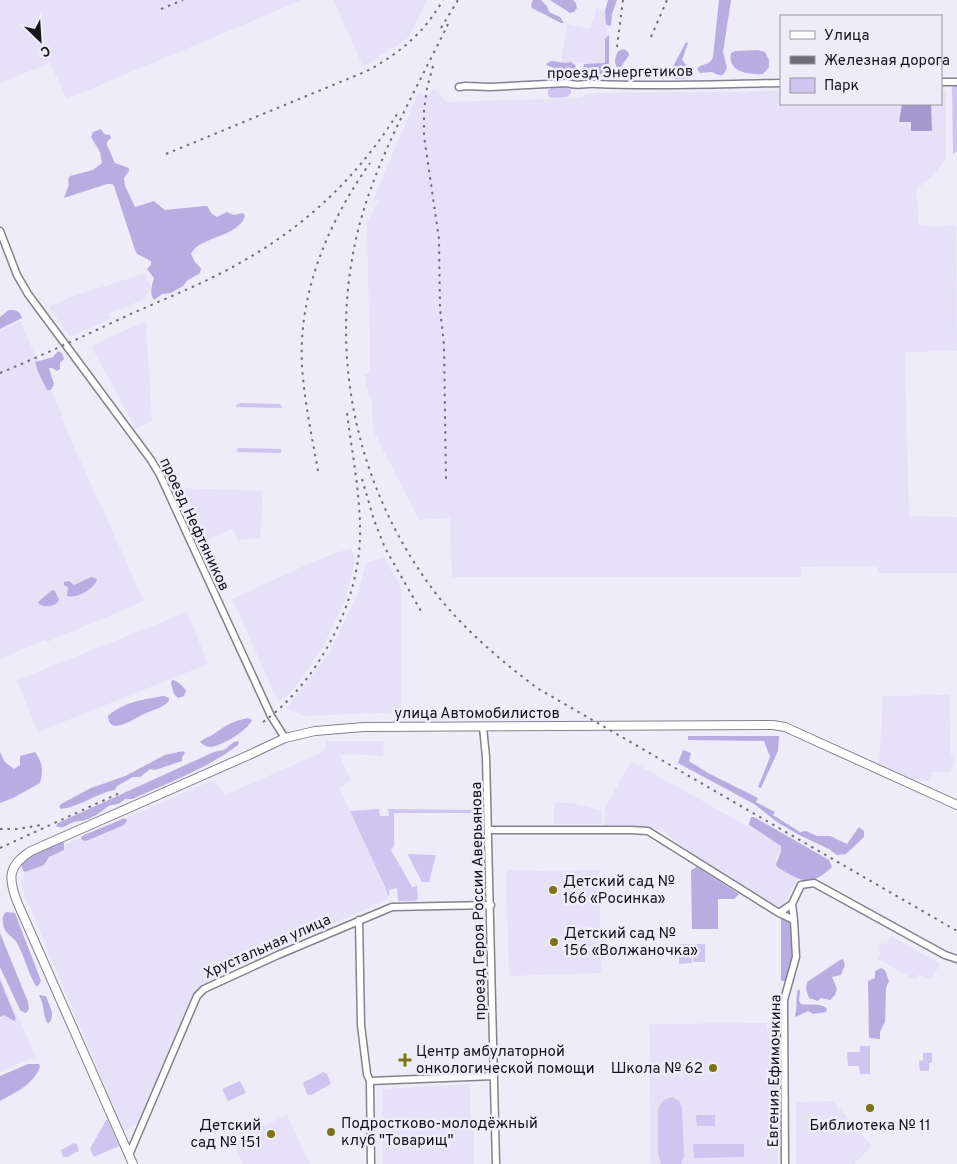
<svg xmlns="http://www.w3.org/2000/svg" width="957" height="1164" font-family="Overpass,sans-serif">
	<style>
		.built { fill: #e6e1f6 }
		.green { fill: #cfc5f0 }
		.forest { fill: #b9ace1 }
		.water { fill: #a598cc }
		.lines { fill: none; stroke-linecap: round; stroke-linejoin: round }
		.minor-casing { stroke: #84828d; stroke-width: 9 }
		.tertiary-casing { stroke: #84828d; stroke-width: 10 }
		.minor { stroke: #fff; stroke-width: 6 }
		.tertiary { stroke: #fff; stroke-width: 8 }
		.rail { stroke: #6e6d75; stroke-width: 2; stroke-dasharray: 2.5 5; stroke-linecap: butt }
		.poi-dot { fill: #7d7315; stroke: #eeecf9; stroke-width: 2 }
		.labels { text-anchor: middle; stroke-width: 5; stroke-linejoin: round; paint-order: stroke }
		.street-label { font-size: 15px; fill: #16151a; stroke: #eeecf9 }
		.poi-label { font-size: 15px; fill: #16151a; stroke: #eeecf9; text-anchor: start }
	</style>
	<rect width="100%" height="100%" fill="#eeecf9"/>
	<path class="built" d="M0 0H302L67 99 50 63 0 83Z
		M334 0H427L408 38 363 67Z
		M597 8 608 13 606 64 561 63 567 24 590 29Z
		M432 89 437 91 446 102 581 98 589 93 781 91V104H941V90H946V159L933 175 916 190 919 223 921 225 935 227 956 225 957 351 905 352 909 516 957 517V573H878V568L870 566 801 567V577H452L450 518 419 520 373 430 372 403 366 384 365 374 370 373 367 222 379 201H373L418 93 430 95Z
		M146 273 151 289 142 300 108 314 110 319 70 337 49 307 71 297Z
		M20 321 62 415 61 418 144 601 47 642 44 640 0 659V331Z
		M146 321 152 421 136 429 91 346Z
		M179 488 263 491 260 538 238 540 232 529 202 542Z
		M351 548 355 560 346 598 324 645 297 685 286 697 278 701 232 599 317 560Z
		M384 557 401 587V712L304 716 286 709 328 655 357 596 366 563Z
		M187 612 208 664 38 732 17 680Z
		M949 695 951 755H955L954 764 950 772H932L931 781 911 779 879 765 883 696Z
		M327 741H384L383 756 339 754 351 781 339 787 386 889 388 899 231 968 196 991 139 1123 124 1131 22 889 25 862 213 780 225 795 323 752Z
		M631 761 783 846 775 859 779 868 798 879 781 908 698 859 662 830 605 827V808Z
		M554 803H572L601 810 602 824H553Z
		M510 870H527L532 871 599 870 601 973 509 976 506 874Z
		M891 936 940 964 931 980 919 974 915 980 878 959 881 952 878 950 881 943 886 945Z
		M0 977 36 1056 0 1072Z
		M767 1023V1029H776L778 1164H651L649 1024Z
		M470 1084 471 1126H474V1164H383L382 1089Z
		M833 1101 872 1146 854 1164H796V1102Z
		M287 1115 310 1164H243L232 1140Z"/>
	<path class="green" d="M954 85H957V152L953 154 952 88Z
		M565 86 571 90V93L567 97 551 98 548 96V90L553 87Z
		M240 403 280 404 283 408 236 407 237 404Z
		M238 448 281 449V453L237 452Z
		M379 809 380 816H389L388 809 475 810 483 811V813H394V846L391 850 412 887 417 886 418 899 415 901H398L397 888 389 890V896H388L386 889 350 811Z
		M409 854 436 855 429 882H422L408 855Z
		M679 944H692V963L679 964Z
		M693 944H705V962H693Z
		M860 1046H870V1074H860L859 1066H848L847 1052H860Z
		M923 1053H932V1063H929V1071H920L919 1061 923 1060Z
		M323 1072 327 1074 331 1084 311 1095 307 1094 303 1083Z
		M240 1081 246 1093 228 1101 222 1089Z
		M672 1097 679 1101 682 1108 684 1156 681 1164H661L658 1154V1110L663 1100Z
		M696 1115H715V1126H697Z
		M106 1120H108L119 1146 94 1157 90 1149Z
		M74 1143 77 1144 79 1151 67 1157H63L61 1150Z
		M693 1144H744V1157L694 1158Z"/>
	<path class="forest" d="M533 0H541L547 6 549 12 560 17 564 23H561L532 8 531 5Z
		M550 0H573L576 3 577 8 574 12 570 13Z
		M608 0H617L612 14 611 25 609 26 606 24 605 11Z
		M719 0H731L723 52 727 68 723 75H718L712 72 700 73 697 69C701 63 710 66 713 57Z
		M609 35V72L601 76 587 73 583 68 584 64 605 63V39Z
		M686 42 688 43 682 60 688 67 687 76 684 79H675L670 77 669 74Z
		M624 49 628 52 629 55 619 70C613 65 615 57 618 51Z
		M758 50 765 52 769 60V67L763 74C749 75 727 72 731 53L735 51Z
		M552 61 565 63 571 62 576 66V70L567 78H563L554 68 546 65 547 63Z
		M101 129 104 134 110 135 111 138 107 142V145L115 163 129 168V171L124 178 125 186 135 207 154 201 165 210 204 206H207L212 214 217 217 227 212 234 215 243 213 245 216C239 237 198 237 191 254L195 262 201 268 200 273 188 280 183 286 171 293 162 294 154 300C149 294 152 284 154 278L147 269 151 265V261L137 254 135 250 114 186 112 184H107L64 198 69 184 68 179 70 176 93 170 102 163 100 152 91 137 93 132Z
		M9 310C17 310 19 310 22 318L0 329V317Z
		M58 351 62 353 64 359 60 363V369L57 371 52 368H49L54 384 51 390H47L38 372 35 362 53 357Z
		M91 577 97 579C95 589 76 599 67 596L68 587 64 585V582L69 581 74 585Z
		M52 590 55 591 59 600C55 607 45 608 39 604L38 602Z
		M172 680C177 680 184 687 186 691L184 696 178 698 174 694 171 683Z
		M164 696 169 698V701C163 708 152 710 144 714 135 718 109 737 108 716 123 702 145 699 164 696Z
		M248 718 252 720C247 731 223 745 211 747 207 747 203 745 200 742 204 738 209 737 214 734 226 725 233 721 248 718Z
		M688 736H779L778 751 761 788 758 787 770 757 764 741 688 740Z
		M239 741 238 745C208 768 168 783 132 799H125C117 807 114 803 107 807 100 813 92 818 82 821 79 821 77 821 74 822 67 824 64 830 56 826L58 823 214 752 224 750 234 742Z
		M683 750 691 753 689 761 708 773 758 798 756 802 775 812 773 815 800 832 806 831 817 836H830L847 844 859 827 864 831V837L846 854 837 855 829 849 799 835 777 822 754 804 678 763Z
		M183 751 185 753 182 757V761L155 770 150 769 140 777H133L117 786 115 790C96 793 80 807 61 809L59 807 61 804 91 788 125 776 165 755Z
		M0 752 5 762 14 769 20 765V756L35 752C43 763 43 771 40 783L13 798 0 803Z
		M751 817H754L829 860 832 867C809 889 800 880 777 867L776 864 781 851V846L749 825Z
		M125 818 127 821 124 825 86 841 82 840 81 837 84 835Z
		M62 841 64 843V850L49 857 44 865 25 872 23 870 21 864 27 856Z
		M697 867 739 894 734 899H718V929H692L691 870Z
		M6 912 15 913 41 981 38 986H36C28 974 22 947 14 939 8 934 4 931 3 923 2 918 3 915 6 912Z
		M781 915 793 921 794 957 788 981H781Z
		M0 933 28 1002 29 1009 27 1012 25 1013 20 1010 0 967Z
		M843 959 845 965 841 975 832 977 837 989 835 995 830 1000 821 998 818 1001 809 998 806 989 807 982 840 960Z
		M881 968 885 970 889 981 886 988 885 1022 880 1032V1039L869 1038 868 981 875 978V971Z
		M0 980 16 1019 14 1021 4 1015 0 1017Z
		M798 989 800 991 799 1001 801 1004C810 1006 820 1002 827 1009L826 1012 813 1014 808 1011 796 1017 795 1015C798 1006 795 998 798 989Z
		M40 995 46 996C49 1006 57 1015 48 1024 42 1014 45 1005 39 996Z
		M28 1064H39L40 1067C33 1085 16 1092 0 1101V1076Z"/>
	<path class="water" d="M902 104H931L932 131H911V122H899Z"/>
	<g class="lines">
		<g class="minor-casing">
			<path id="minor" d="M941 82H957
				M459 87 466 86 490 87 567 83C577 87 586 83 596 84 658 87 719 84 781 83
				M0 231 17 275 28 294 151 460 160 475 271 716 285 738
				M483 727 486 757 496 1164
				M488 830H631L648 831 779 913 794 920 792 904 801 885 814 883 945 955 957 959
				M779 913 792 904
				M359 920 361 1025 367 1074 370 1081 371 1164
				M370 1081 494 1076
				M129 1155 197 996 204 989 278 955 392 907 491 905
				M785 1164 784 1000 796 957 794 920"/>
		</g>
		<g class="tertiary-casing">
			<path id="tertiary" d="M133 1164 18 904C8 879 7 866 31 851L249 755 285 738 315 731 364 727 773 725 785 727 957 805"/>
		</g>
		<use href="#minor" class="minor"/>
		<use href="#tertiary" class="tertiary"/>
		<path class="rail" d="M161 9 183 0
			M448 24C422 78 390 134 370 191 321 327 349 481 437 595 466 631 500 660 537 688L957 931
			M441 28 458 0
			M651 37 667 0
			M617 47 623 0
			M433 66 427 88 424 110V136L439 239 440 309 444 345 446 480
			M166 154 367 71C400 53 424 33 443 0
			M0 373C46 354 90 333 135 312 170 297 206 282 238 264 305 227 359 176 399 111
			M318 471C312 436 304 401 302 365 298 293 329 221 370 163
			M362 479 374 520 385 548 422 613
			M263 722C317 683 358 605 360 538 361 496 352 454 347 413
			M0 829H18L41 825
			M0 848 122 792"/>
	</g>
	<g class="poi-dot">
		<circle cx="553" cy="890" r="5"/>
		<circle cx="554" cy="942" r="5"/>
		<path d="M402.5 1052.5h5v5h5v5h-5v5h-5v-5h-5v-5h5z"/>
		<circle cx="713" cy="1068" r="5"/>
		<circle cx="870" cy="1108" r="5"/>
		<circle cx="331" cy="1132" r="5"/>
		<circle cx="271" cy="1134" r="5"/>
	</g>
	<g class="labels">
		<g class="street-label">
			<text transform="translate(620 72) rotate(-1)" y="5">проезд Энергетиков</text>
			<text transform="translate(195 524) rotate(65)" y="5">проезд Нефтяников</text>
			<text x="477" y="718">улица Автомобилистов</text>
			<text transform="translate(478 901) rotate(-91)" y="5">проезд Героя России Аверьянова</text>
			<text transform="translate(267 946) rotate(-24)" y="5">Хрустальная улица</text>
			<text transform="translate(774 1071) rotate(-89)" y="5">Евгения Ефимочкина</text>
		</g>
		<g class="poi-label">
			<text x="563" y="886">Детский сад №<tspan x="563" dy="17">166 «Росинка»</tspan></text>
			<text x="564" y="938">Детский сад №<tspan x="564" dy="17">156 «Волжаночка»</tspan></text>
			<text x="416" y="1056">Центр амбулаторной<tspan x="416" dy="17">онкологической помощи</tspan></text>
			<text x="703" y="1073" text-anchor="end">Школа № 62</text>
			<text x="341" y="1128">Подростково-молодёжный<tspan x="341" dy="17">клуб "Товарищ"</tspan></text>
			<text x="261" y="1130" text-anchor="end">Детский<tspan x="261" dy="17">сад № 151</tspan></text>
			<text x="870" y="1130" text-anchor="middle">Библиотека № 11</text>
		</g>
	</g>
	<rect x="780" y="15" width="162" height="90" fill="#eeecf9" stroke="#9896a0"/>
	<rect x="790" y="31" width="25" height="8" fill="#ffffff" stroke="#9896a0"/>
	<text x="824" y="40" font-size="15" fill="#16151a">Улица</text>
	<rect x="790" y="56" width="25" height="8" fill="#6e6d75" stroke="#9896a0"/>
	<text x="824" y="65" font-size="15" fill="#16151a">Железная дорога</text>
	<rect x="790" y="78" width="25" height="15" fill="#cfc5f0" stroke="#9896a0"/>
	<text x="824" y="90" font-size="15" fill="#16151a">Парк</text>
	<g transform="translate(40 40) rotate(155)" stroke="#eeecf9" stroke-width="4" paint-order="stroke">
	<path d="M0-4L9 19L0 12L-9 19Z" fill="#16151a"/>
	<text y="-8" font-size="14" font-weight="bold" text-anchor="middle" fill="#16151a">С</text>
	</g>
</svg>
